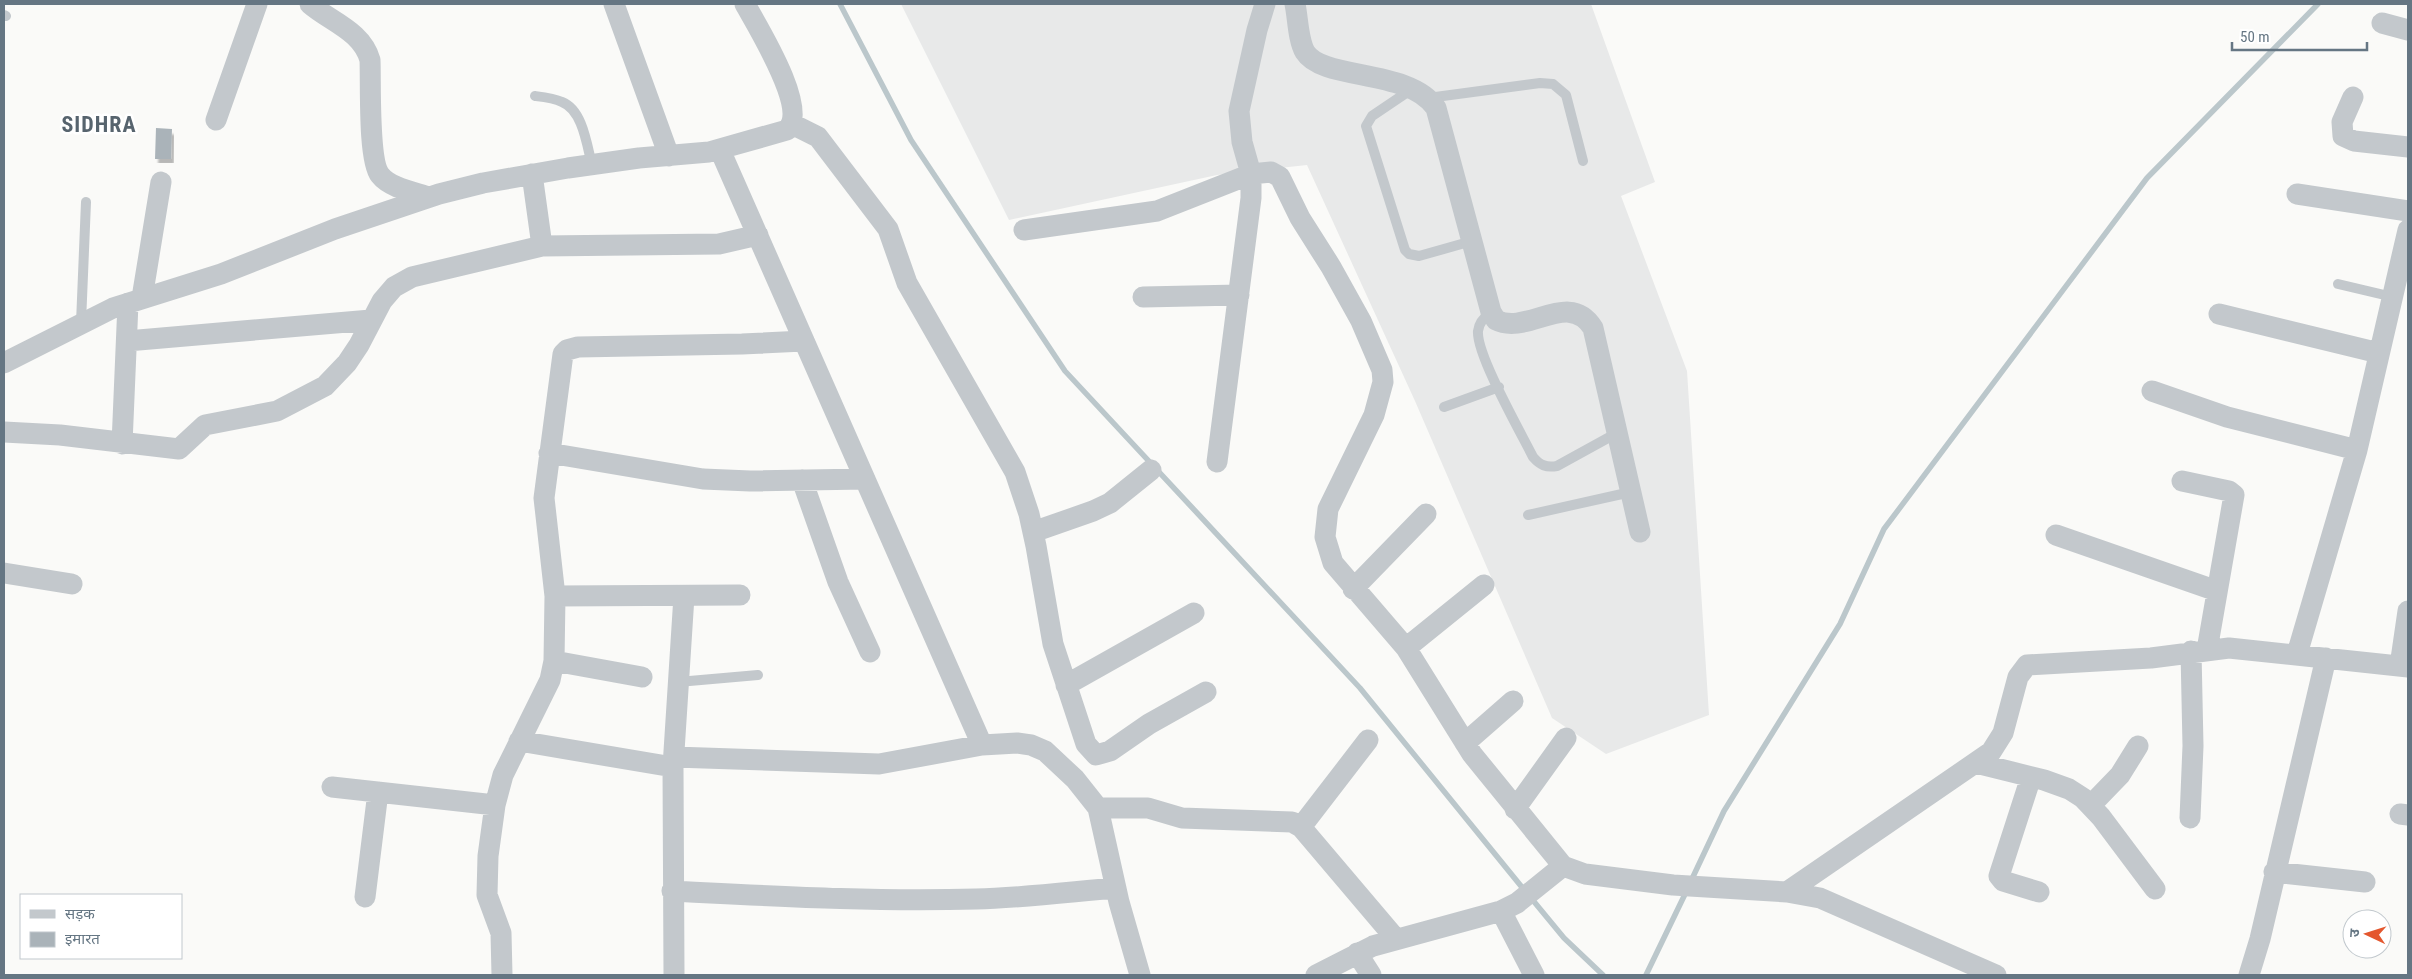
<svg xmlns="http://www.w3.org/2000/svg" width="2412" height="979" font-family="'Roboto Condensed','Noto Sans Devanagari',sans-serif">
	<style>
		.built { fill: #e8e9e9 }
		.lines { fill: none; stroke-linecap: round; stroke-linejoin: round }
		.stream { stroke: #bbc7cb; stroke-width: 5.5 }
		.building { fill: #aab3b9; filter: url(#shadow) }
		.service { stroke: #c3c8cc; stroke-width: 10 }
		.minor { stroke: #c3c8cc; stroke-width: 21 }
		.labels { text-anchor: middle; stroke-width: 5; stroke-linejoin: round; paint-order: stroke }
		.district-label { font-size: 22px; font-weight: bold; letter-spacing: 1px; fill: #57646e; stroke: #fff }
	</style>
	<defs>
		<filter id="shadow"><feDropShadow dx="3" dy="5.5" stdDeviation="1" flood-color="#0004"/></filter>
	</defs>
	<rect width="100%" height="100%" fill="#fafaf8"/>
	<path class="built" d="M901 4H1591L1655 182 1621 196 1687 371 1709 715 1606 754 1552 718 1415 401 1307 165 1217 175 1009 220Z"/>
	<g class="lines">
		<path class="stream" d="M840 4 911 140 1065 371 1360 688 1525 891
			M1691 881 1724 811 1840 624 1884 529 2147 178 2318 4
			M1531 898 1564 938 1603 975
			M1646 975 1687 890"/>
	</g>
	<path class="building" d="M156 128 172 129 171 159H155Z"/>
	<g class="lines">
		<path class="service" d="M4 15 6 16
			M1412 89 1372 116 1366 126 1405 250 1409 254 1419 256 1472 241
			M535 96C544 97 554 98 562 102 583 110 587 146 592 165
			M1428 98 1540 83 1553 84 1566 95 1583 161
			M2338 284 2393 297
			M1491 312C1484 317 1479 322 1478 331 1476 354 1521 433 1533 457 1540 465 1546 468 1557 466L1617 433
			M81 323 86 202
			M1444 407 1499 387
			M1528 515 1631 492
			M678 682 758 675"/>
		<path class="minor" d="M310 4C331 22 362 31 370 60 371 82 368 160 380 175 390 188 414 192 429 197
			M614 4 669 156
			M1295 4C1298 18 1298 40 1305 52 1323 81 1409 68 1436 108L1491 312 1496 320C1527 336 1569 289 1593 328L1640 532
			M2382 23 2408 30
			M2353 97 2342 122 2343 136 2354 141 2408 147
			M216 120 257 4
			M792 124 818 137 888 229 907 283 1015 472 1029 514 1036 546 1053 644 1086 744 1096 755 1110 751 1149 724 1206 692
			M720 150 982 745
			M532 174 542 246
			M2297 194 2408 211
			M1024 230 1157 211 1251 174 1271 172 1280 177 1300 218 1331 267 1361 321 1382 370 1383 382 1374 415 1328 509 1325 537 1333 563 1406 648 1472 754 1563 866 1585 874 1673 885 1787 892 1820 898 1996 975
			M1143 297 1239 295
			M142 298 161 182
			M2219 314 2379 353
			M127 341 371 320
			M4 363 113 308 221 274 335 229 439 194 483 183 568 168 639 158 709 152 787 130C809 109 757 26 745 4
			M2152 391 2227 417 2357 450
			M4 432 60 435 179 449 205 425 277 411 325 386 347 363 359 345 382 301 394 287 412 277 542 246 719 244 758 235
			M122 444 128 303
			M549 453 703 479 750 481 865 479
			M1217 462 1251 198V174L1242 142 1239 111 1257 30 1265 4
			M802 480 838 582 870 652
			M2182 481 2229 491 2234 495 2207 650
			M1033 532 1093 511 1110 503 1151 470
			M2056 535 2217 591
			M4 573 72 584
			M1353 589 1426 514
			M555 596 740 595
			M1406 648 1484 585
			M2297 654 2357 450 2408 230
			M554 661 642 677
			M2400 666 2408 611
			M1066 685 1194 613
			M519 741 673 767
			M1465 743 1513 701
			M674 757 879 764 982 745 1017 743 1031 745 1045 751 1075 779 1098 808 1119 902 1140 975
			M1976 763 2044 780 2069 789 2083 798 2101 817 2155 889
			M2031 777 1999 876 2003 881 2039 892
			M332 787 495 805
			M2091 805 2120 775 2138 746
			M1098 808H1148L1182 818 1292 822 1301 827 1396 939
			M1515 809 1566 738
			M2400 814 2408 815
			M2190 818 2193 746 2191 651
			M1301 827 1368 740
			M2274 872 2365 882
			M672 891C774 896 874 902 976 899 1022 898 1069 892 1116 888
			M1787 892 1991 752 2003 733 2018 677 2027 665 2151 658 2229 648 2408 667
			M365 897 378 792
			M1501 911 1534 975
			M1357 953 1371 975
			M502 975 501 933 487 895 488 856 495 805 503 775 550 680 554 661 555 596 544 498 563 354 567 350 578 347 742 344 804 341
			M674 975 673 767 684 596
			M1316 975 1373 946 1501 911 1517 903 1563 866
			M2249 975 2260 939 2326 658"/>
	</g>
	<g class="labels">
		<g class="district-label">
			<text x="99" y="132">SIDHRA</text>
		</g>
	</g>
	<rect width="2412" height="979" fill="none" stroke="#657683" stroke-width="10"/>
	<rect x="20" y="894" width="162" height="65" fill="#ffffff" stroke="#c1c8cd"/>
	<rect x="30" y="910" width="25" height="8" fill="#c3c8cc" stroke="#c1c8cd"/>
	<text x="65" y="919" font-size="15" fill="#657683">सड़क</text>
	<rect x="30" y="932" width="25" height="15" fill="#aab3b9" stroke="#c1c8cd"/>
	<text x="65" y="944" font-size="15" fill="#657683">इमारत</text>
	<g transform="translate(2367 934) rotate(274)"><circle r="24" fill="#ffffff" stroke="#c1c8cd"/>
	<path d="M0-4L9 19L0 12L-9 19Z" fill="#e4572e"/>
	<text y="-8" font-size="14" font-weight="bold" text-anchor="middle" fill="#657683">उ</text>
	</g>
	<path d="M2232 42v8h135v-8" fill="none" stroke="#657683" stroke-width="2.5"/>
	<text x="2240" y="42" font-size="15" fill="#657683" stroke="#ffffff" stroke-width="4" paint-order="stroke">50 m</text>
</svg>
